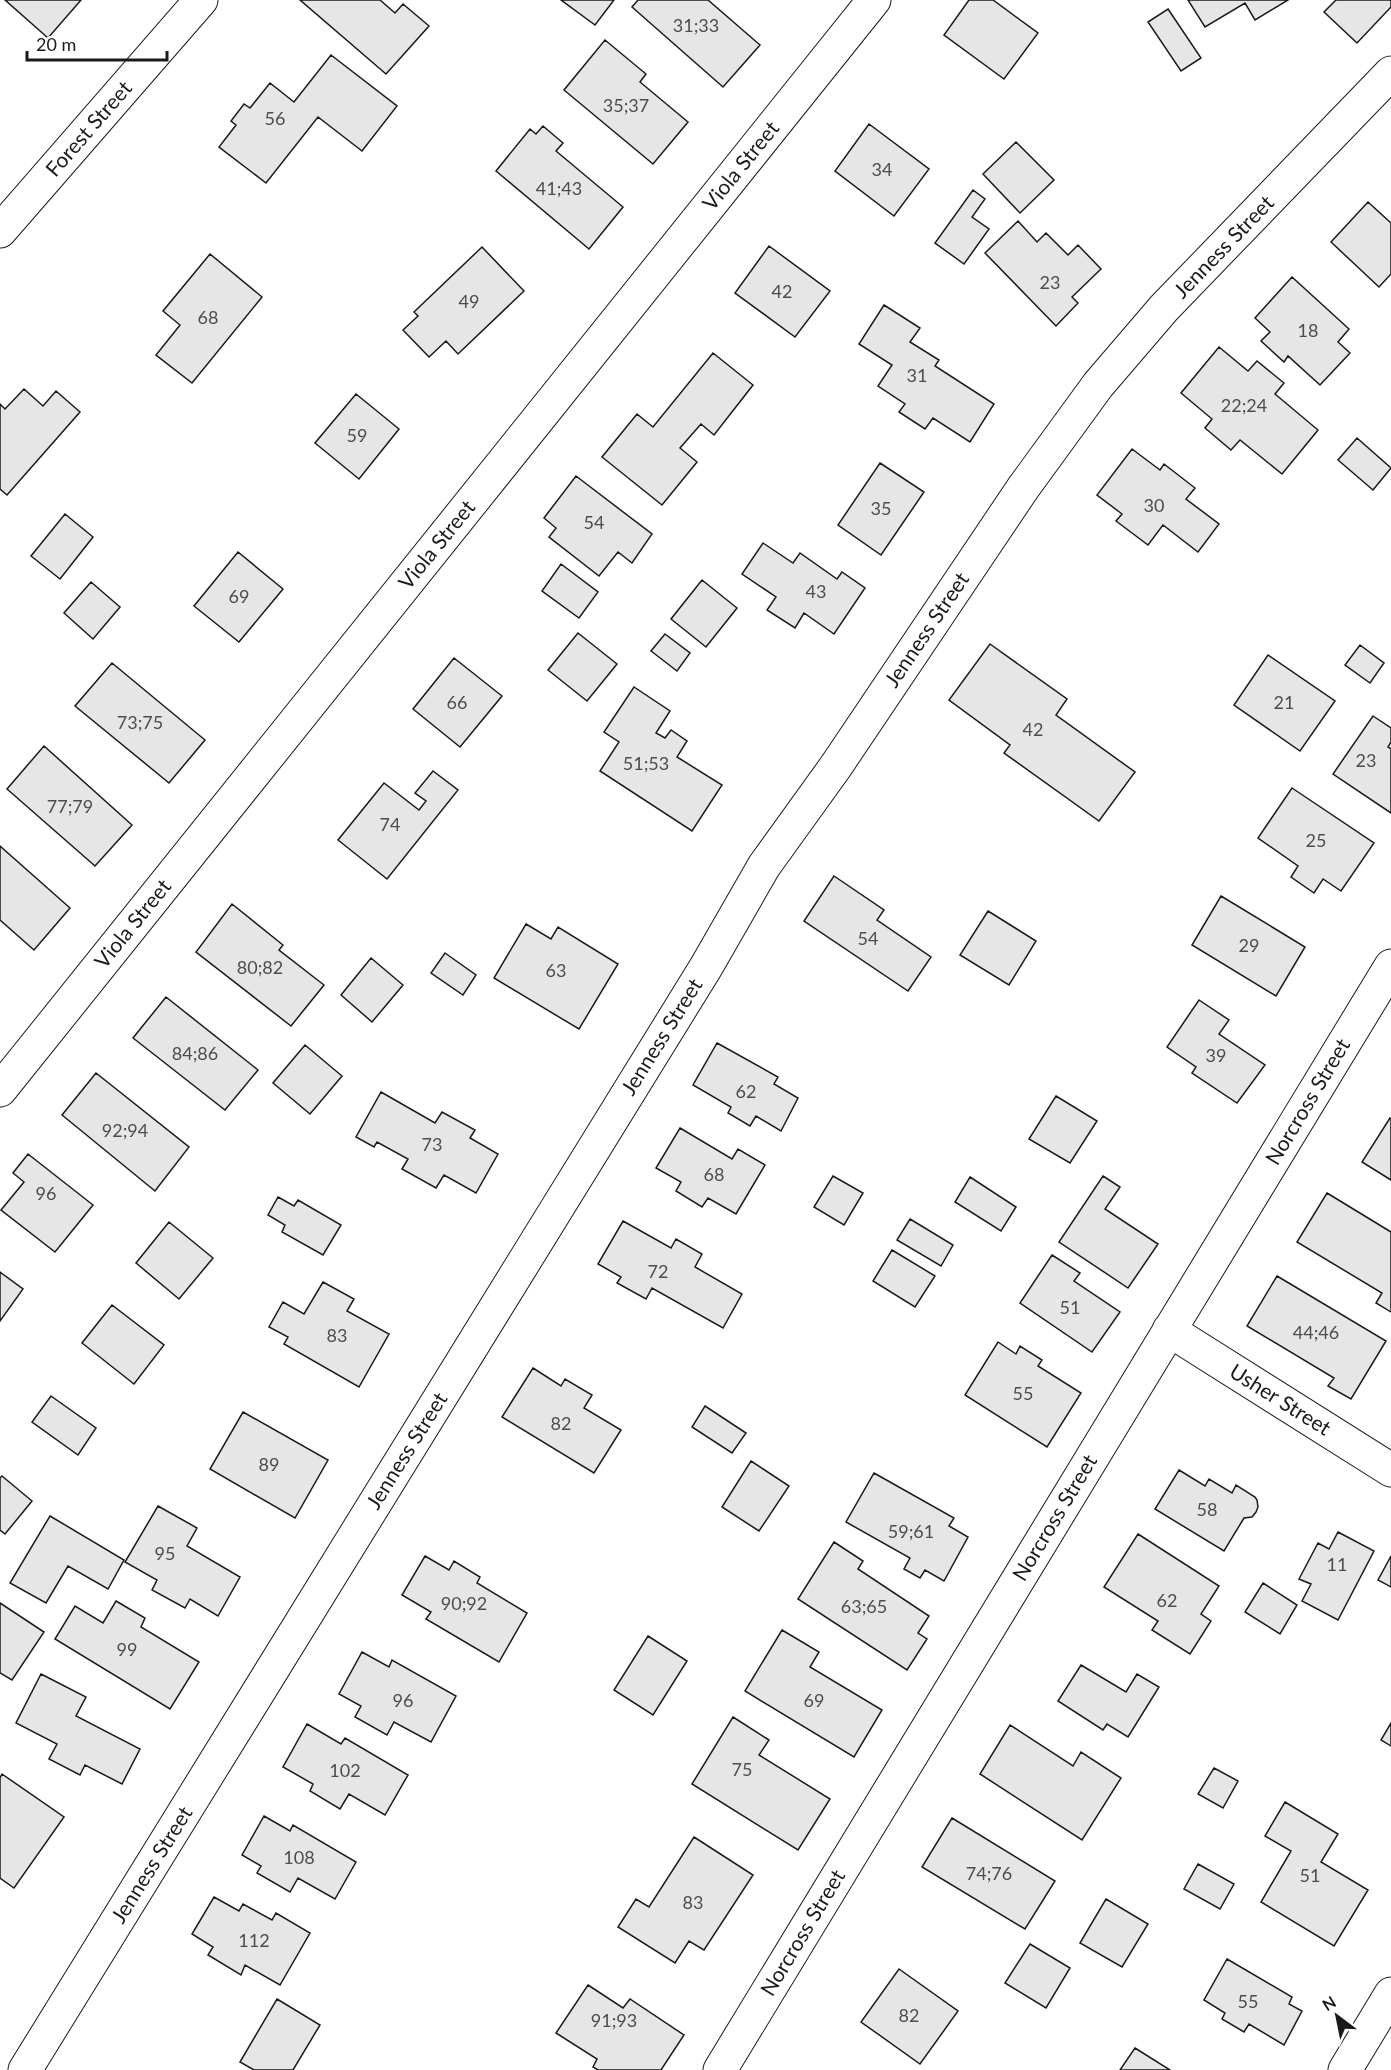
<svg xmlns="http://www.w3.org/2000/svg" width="1391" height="2070" font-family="Lato,sans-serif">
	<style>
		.building { fill: #e6e6e6; stroke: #1a1a1a; stroke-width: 1.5 }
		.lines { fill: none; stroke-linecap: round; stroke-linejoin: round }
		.street-casing { stroke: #1a1a1a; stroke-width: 35 }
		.street { stroke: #fff; stroke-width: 33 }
		.labels { text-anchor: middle; stroke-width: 4.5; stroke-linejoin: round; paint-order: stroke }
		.number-label { font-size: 18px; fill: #4d4d4d }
		.street-label { font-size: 21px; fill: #1a1a1a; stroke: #fff }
	</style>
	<rect width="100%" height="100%" fill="#fff"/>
	<path class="building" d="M5 0H81L48 38Z
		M300 0H380L395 13 403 4 429 26 386 74Z
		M561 0H614L595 25Z
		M638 0H708L760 45 723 87 632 7Z
		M969 0H993L1038 33 1004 79 944 35Z
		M1188 0H1288L1255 20 1245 3 1205 27Z
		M1336 0H1391V7L1357 43 1324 12Z
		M1168 9 1201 58 1181 71 1148 22Z
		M605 40 646 74 640 82 688 122 653 164 564 90Z
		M331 55 397 106 362 151 318 117 266 183 219 147 236 125 231 121 244 104 250 108 270 83 294 102Z
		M869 124 929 169 894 216 835 171Z
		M543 126 563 143 556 151 623 207 589 249 496 171 530 129 536 134Z
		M1016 142 1054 180 1020 213 983 174Z
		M973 190 985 199 972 217 989 229 964 264 935 243Z
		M1368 202 1391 223V274L1379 287 1331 242Z
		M1018 221 1037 242 1046 233 1068 255 1078 245 1101 269 1072 297 1078 303 1056 326 985 253Z
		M769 246 830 291 795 337 735 293Z
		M482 247 524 291 458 354 446 341 429 357 403 330 418 316 414 312Z
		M210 254 262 297 192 383 156 355 180 325 163 311Z
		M1292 277 1349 329 1338 342 1350 353 1320 385 1288 356 1284 362 1261 341 1270 332 1255 318Z
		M884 305 920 328 910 342 939 360 935 366 994 404 970 442 933 418 925 429 899 412 905 404 878 386 892 365 859 344Z
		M1219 347 1248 371 1257 361 1284 383 1275 394 1318 430 1282 474 1240 440 1231 450 1205 428 1212 419 1181 393Z
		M713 353 753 385 714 435 701 424 680 448 697 462 662 505 602 457 637 414 653 427Z
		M24 389 43 406 56 391 80 412 7 495 0 489V404L5 409Z
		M356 394 399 429 359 479 315 443Z
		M1357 438 1391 468 1373 490 1338 460Z
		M1132 449 1160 470 1164 464 1195 488 1186 499 1219 524 1198 552 1163 525 1148 545 1116 521 1122 514 1097 495Z
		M880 463 924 492 881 555 838 525Z
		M576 476 652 534 632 563 618 552 599 576 549 537 556 528 544 518Z
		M65 514 93 537 60 579 31 556Z
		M763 543 793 563 800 553 837 579 842 572 865 588 834 634 804 613 795 628 767 610 776 597 742 574Z
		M238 552 283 589 239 642 194 606Z
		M561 564 598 592 579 618 542 591Z
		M702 580 737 608 706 647 671 619Z
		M91 582 120 607 93 639 64 613Z
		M578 633 617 664 587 701 548 670Z
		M665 634 690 653 677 671 651 651Z
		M990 644 1067 699 1056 715 1135 772 1099 821 1004 753 1010 745 949 700Z
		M1360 645 1384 663 1370 683 1345 665Z
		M1268 655 1335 701 1300 751 1234 705Z
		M454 658 502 696 460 747 413 709Z
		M112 663 205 740 169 783 75 706Z
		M634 687 670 711 656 733 665 738 671 730 687 741 677 757 722 785 692 831 600 771 619 742 604 732Z
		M1373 716 1391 728V742L1388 747 1391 749V813L1333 774Z
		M44 746 132 825 95 866 7 789Z
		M433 771 458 790 387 879 338 840 384 783 419 810 426 801 415 793Z
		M1292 788 1374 843 1341 891 1323 879 1314 893 1291 877 1298 866 1258 838Z
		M0 846 70 908 34 950 0 920Z
		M834 876 884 910 877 920 931 957 908 991 804 921Z
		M1221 896 1305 947 1276 996 1192 945Z
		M232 904 283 945 279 950 324 985 291 1026 196 952Z
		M988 911 1036 941 1009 985 960 955Z
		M526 924 551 939 558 927 618 964 579 1029 494 978Z
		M445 953 476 975 463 995 431 973Z
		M371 958 403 985 372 1022 341 995Z
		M166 997 258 1070 225 1110 133 1038Z
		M1199 1000 1229 1020 1219 1034 1265 1065 1237 1103 1192 1073 1196 1067 1167 1047Z
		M717 1043 778 1077 774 1084 798 1098 781 1131 756 1116 750 1126 728 1113 731 1107 693 1085Z
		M305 1045 342 1076 310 1114 273 1083Z
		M96 1073 189 1147 155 1191 62 1115Z
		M381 1092 435 1123 442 1112 475 1130 470 1138 498 1154 476 1193 444 1175 436 1188 402 1169 408 1159 377 1142 374 1147 356 1137Z
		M1056 1096 1097 1121 1070 1163 1029 1139Z
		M1390 1118 1391 1119V1180L1362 1162Z
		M680 1128 732 1159 738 1149 765 1165 736 1214 708 1198 702 1207 676 1191 681 1182 656 1168Z
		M28 1154 93 1205 55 1252 1 1210 24 1182 13 1173Z
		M833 1176 863 1193 844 1225 814 1207Z
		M1103 1176 1120 1187 1105 1209 1158 1244 1128 1288 1059 1242Z
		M970 1177 1016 1207 1001 1231 955 1202Z
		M1327 1193 1391 1232V1312L1376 1303 1382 1293 1297 1242Z
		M278 1197 294 1206 298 1200 341 1225 323 1255 282 1232 285 1225 268 1215Z
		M910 1219 953 1245 941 1266 897 1240Z
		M623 1221 671 1248 676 1239 702 1254 695 1267 742 1294 723 1328 652 1288 646 1299 617 1283 621 1277 598 1264Z
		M169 1222 213 1258 179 1299 136 1263Z
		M892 1250 935 1276 915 1307 873 1281Z
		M1052 1255 1080 1273 1074 1281 1120 1312 1092 1352 1020 1303Z
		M0 1272 23 1289 0 1321Z
		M1277 1276 1386 1341 1351 1399 1328 1386 1334 1378 1247 1326Z
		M323 1282 354 1299 347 1311 389 1334 359 1387 284 1344 288 1337 269 1327 283 1302 304 1314Z
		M112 1305 164 1345 134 1384 82 1343Z
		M998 1342 1016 1354 1020 1346 1042 1360 1038 1366 1081 1393 1047 1447 965 1395Z
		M533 1368 561 1386 565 1379 592 1395 584 1408 621 1430 594 1473 502 1417Z
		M51 1396 96 1428 78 1455 32 1422Z
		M705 1406 746 1433 732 1453 692 1427Z
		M243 1412 328 1460 295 1518 210 1469Z
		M751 1461 789 1486 759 1531 722 1507Z
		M1179 1470 1205 1486 1209 1479 1232 1493 1236 1485 1255 1497 1257 1500 1258 1507 1256 1512 1252 1517 1244 1518 1224 1551 1155 1509Z
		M874 1473 954 1518 949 1526 968 1537 944 1581 925 1570 920 1578 904 1569 910 1558 846 1522Z
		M2 1476 32 1501 5 1534 0 1530V1478Z
		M158 1506 197 1528 187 1546 240 1577 218 1616 190 1599 185 1608 152 1590 157 1580 125 1562Z
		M50 1516 124 1560 108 1589 68 1566 46 1603 10 1583Z
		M1338 1532 1374 1551 1338 1620 1302 1601 1311 1584 1299 1579 1318 1543 1329 1549Z
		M1138 1534 1219 1586 1201 1614 1211 1621 1190 1654 1152 1630 1158 1621 1104 1587Z
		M834 1542 863 1561 858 1569 929 1616 918 1633 927 1639 907 1670 798 1599Z
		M425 1556 449 1570 454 1561 480 1577 477 1583 527 1613 499 1662 426 1619 431 1612 402 1595Z
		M1391 1556V1587L1378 1580Z
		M1263 1583 1297 1605 1280 1634 1245 1612Z
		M116 1601 145 1618 141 1627 199 1662 170 1709 55 1639 75 1606 103 1623Z
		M0 1603 44 1632 12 1680 0 1673Z
		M782 1630 819 1652 810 1667 882 1710 854 1757 745 1691Z
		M648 1636 687 1661 653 1715 614 1690Z
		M362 1652 389 1667 392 1660 456 1696 431 1742 394 1722 387 1735 355 1717 361 1706 339 1694Z
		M1081 1665 1126 1692 1137 1674 1159 1687 1128 1737 1107 1724 1103 1730 1058 1701Z
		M41 1674 86 1697 76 1716 140 1749 122 1784 85 1765 80 1775 49 1759 57 1744 16 1723Z
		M733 1717 769 1740 759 1755 830 1799 798 1850 692 1784Z
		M1391 1723V1746L1381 1740Z
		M307 1724 341 1744 345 1738 408 1775 385 1815 349 1794 340 1809 310 1791 313 1784 283 1767Z
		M1010 1725 1073 1766 1081 1752 1121 1778 1082 1840 980 1774Z
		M1214 1768 1238 1781 1223 1808 1198 1794Z
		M2 1774 64 1817 14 1888 0 1878V1778Z
		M1285 1802 1338 1834 1321 1862 1368 1890 1334 1946 1261 1902 1291 1851 1265 1836Z
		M264 1816 290 1831 293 1825 356 1862 335 1899 298 1878 290 1892 257 1873 261 1866 242 1855Z
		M952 1818 1055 1881 1025 1929 922 1867Z
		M694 1837 753 1875 704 1950 689 1941 675 1963 618 1927 636 1899 649 1907Z
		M1198 1864 1234 1884 1220 1909 1184 1889Z
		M214 1897 239 1911 243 1904 272 1920 276 1913 310 1933 280 1985 245 1965 241 1975 208 1955 213 1947 192 1934Z
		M1106 1899 1148 1924 1122 1967 1080 1943Z
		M1030 1944 1070 1968 1046 2008 1005 1983Z
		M1227 1959 1292 1997 1289 2004 1302 2011 1284 2045 1249 2024 1244 2032 1222 2019 1225 2013 1204 2000Z
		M899 1969 958 2011 920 2064 861 2022Z
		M588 1985 623 2008 630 1999 684 2035 661 2070H598L593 2067 597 2059 556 2033Z
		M277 1999 320 2025 293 2070H254L240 2062Z
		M1135 2048 1170 2070H1120Z"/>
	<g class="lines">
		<g class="street-casing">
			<path id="street" d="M0 231 201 0
				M0 1090 874 0
				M1169 1330 1391 1470
				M25 2070 706 967 764 866 836 766 1023 488 1098 385 1164 308 1391 73
				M720 2070 1391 966
				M1345 2070 1391 1994"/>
		</g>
		<use href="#street" class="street"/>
	</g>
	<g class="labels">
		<g class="number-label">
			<text x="696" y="32">31;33</text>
			<text x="626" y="112">35;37</text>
			<text x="275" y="125">56</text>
			<text x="882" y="176">34</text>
			<text x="559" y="195">41;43</text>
			<text x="1050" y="289">23</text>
			<text x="782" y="298">42</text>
			<text x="469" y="308">49</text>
			<text x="208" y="324">68</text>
			<text x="1308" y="337">18</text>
			<text x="917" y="382">31</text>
			<text x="1244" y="412">22;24</text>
			<text x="357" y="442">59</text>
			<text x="1154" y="512">30</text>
			<text x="881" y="515">35</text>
			<text x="594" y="529">54</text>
			<text x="816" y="598">43</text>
			<text x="239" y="603">69</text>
			<text x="457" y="709">66</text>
			<text x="1284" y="709">21</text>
			<text x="140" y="729">73;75</text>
			<text x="1033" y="736">42</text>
			<text x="1366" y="767">23</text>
			<text x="646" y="770">51;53</text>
			<text x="70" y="813">77;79</text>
			<text x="390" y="831">74</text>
			<text x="1316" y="847">25</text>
			<text x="868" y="945">54</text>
			<text x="1249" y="952">29</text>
			<text x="260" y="974">80;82</text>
			<text x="556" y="977">63</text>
			<text x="195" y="1060">84;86</text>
			<text x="1216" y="1062">39</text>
			<text x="746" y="1098">62</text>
			<text x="125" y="1137">92;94</text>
			<text x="432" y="1151">73</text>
			<text x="714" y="1181">68</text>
			<text x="46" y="1200">96</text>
			<text x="658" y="1278">72</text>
			<text x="1070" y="1314">51</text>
			<text x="1316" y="1339">44;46</text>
			<text x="337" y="1342">83</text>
			<text x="1023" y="1400">55</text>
			<text x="561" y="1430">82</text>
			<text x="269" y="1471">89</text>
			<text x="1207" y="1516">58</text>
			<text x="911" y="1538">59;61</text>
			<text x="165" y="1560">95</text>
			<text x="1337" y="1571">11</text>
			<text x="1167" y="1607">62</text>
			<text x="464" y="1610">90;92</text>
			<text x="864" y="1613">63;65</text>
			<text x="127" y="1656">99</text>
			<text x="403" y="1707">96</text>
			<text x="814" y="1707">69</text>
			<text x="742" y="1776">75</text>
			<text x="345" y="1777">102</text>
			<text x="299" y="1864">108</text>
			<text x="989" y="1880">74;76</text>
			<text x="1310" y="1882">51</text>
			<text x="693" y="1909">83</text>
			<text x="254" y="1947">112</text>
			<text x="1248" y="2008">55</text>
			<text x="909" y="2022">82</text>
			<text x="614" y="2027">91;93</text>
		</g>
		<g class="street-label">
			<text transform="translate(89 129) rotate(-49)" y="7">Forest Street</text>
			<text transform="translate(741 166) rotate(-51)" y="7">Viola Street</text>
			<text transform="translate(1224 247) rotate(-46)" y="7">Jenness Street</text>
			<text transform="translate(437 545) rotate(-51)" y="7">Viola Street</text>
			<text transform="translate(927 630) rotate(-56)" y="7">Jenness Street</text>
			<text transform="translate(133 924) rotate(-51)" y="7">Viola Street</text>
			<text transform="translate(662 1037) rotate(-58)" y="7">Jenness Street</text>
			<text transform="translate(1308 1102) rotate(-59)" y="7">Norcross Street</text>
			<text transform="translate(1280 1400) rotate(32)" y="7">Usher Street</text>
			<text transform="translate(407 1451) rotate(-58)" y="7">Jenness Street</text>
			<text transform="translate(1055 1518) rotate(-59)" y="7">Norcross Street</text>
			<text transform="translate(152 1865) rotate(-58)" y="7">Jenness Street</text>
			<text transform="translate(803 1933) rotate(-59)" y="7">Norcross Street</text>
		</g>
	</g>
	<g transform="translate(1337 2016) rotate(328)" stroke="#ffffff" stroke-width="4.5" paint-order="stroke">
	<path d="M0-4.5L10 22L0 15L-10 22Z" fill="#1a1a1a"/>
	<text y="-9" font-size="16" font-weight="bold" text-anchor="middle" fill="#1a1a1a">N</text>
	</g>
	<path d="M27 51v9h140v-9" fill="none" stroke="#1a1a1a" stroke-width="3"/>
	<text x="36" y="51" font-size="18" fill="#1a1a1a" stroke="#ffffff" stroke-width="4.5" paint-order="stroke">20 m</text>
</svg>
